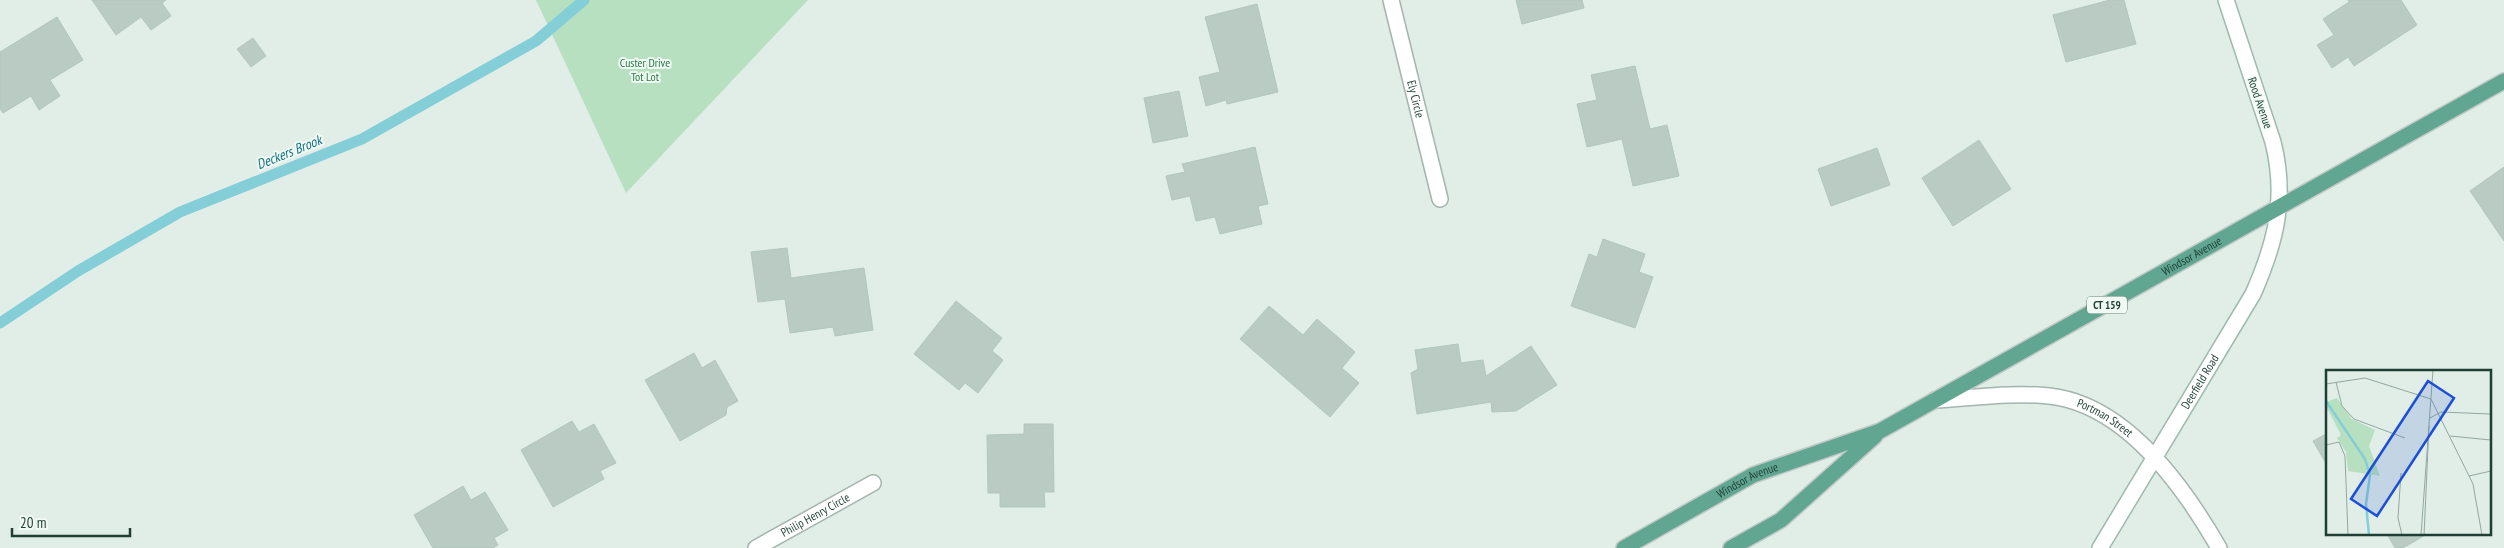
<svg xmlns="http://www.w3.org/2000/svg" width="2504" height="548" font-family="'PT Sans Narrow',sans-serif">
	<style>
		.green { fill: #b7e0c0 }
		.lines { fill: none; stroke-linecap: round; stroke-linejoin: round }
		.stream { stroke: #83ced7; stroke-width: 11 }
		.building { fill: #b9cbc2; stroke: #b2c7bd }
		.street-casing { stroke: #a3b5ae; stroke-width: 18 }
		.secondary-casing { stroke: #9ebaae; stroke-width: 18 }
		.primary-casing { stroke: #c0c9c6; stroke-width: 18 }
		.street { stroke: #fff; stroke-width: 15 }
		.secondary { stroke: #fff; stroke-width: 15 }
		.primary { stroke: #61a691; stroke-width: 15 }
		.labels { text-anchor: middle; stroke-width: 4; stroke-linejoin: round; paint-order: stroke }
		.shield { fill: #f1f9f5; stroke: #5e776f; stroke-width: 1 }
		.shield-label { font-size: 11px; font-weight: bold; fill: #1f3f35 }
		.park-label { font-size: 12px; fill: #267a42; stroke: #f1f9f5 }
		.street-label { font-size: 12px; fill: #1f3f35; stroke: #f1f9f5 }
		.water-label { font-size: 14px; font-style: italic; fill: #147480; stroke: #f1f9f5 }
		.inset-river { fill: none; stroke: #83ced7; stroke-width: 2.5 }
		.inset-road { fill: none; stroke: #93a7a0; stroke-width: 1 }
		.view { fill: #1d4ed8; fill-opacity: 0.15; stroke: #1d4ed8; stroke-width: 2.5 }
		.inset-edge { fill: none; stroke: #1f3f35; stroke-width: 2.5 }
	</style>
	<rect width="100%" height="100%" fill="#e1ede7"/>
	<path class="green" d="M536 0H808L626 193Z"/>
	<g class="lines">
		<path class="stream" d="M0 323 78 271 180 212 362 139 536 41 584 0"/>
	</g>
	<path class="building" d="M92 0H166L162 3 171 16 151 30 141 17 116 35Z
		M1516 0H1582L1584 8 1522 24Z
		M2110 0H2124L2136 44 2066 62 2053 15Z
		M2348 0H2401L2417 25 2354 66 2348 57 2332 68 2317 45 2334 35 2323 19 2349 2Z
		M1257 4 1278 92 1227 104 1226 100 1206 106 1199 77 1220 72 1205 17Z
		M57 17 83 60 50 80 60 96 39 110 31 96 3 113 0 109V52Z
		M253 38 266 56 251 67 237 49Z
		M1635 66 1650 129 1667 125 1679 176 1633 186 1622 139 1587 147 1577 104 1597 100 1591 75Z
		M1179 91 1188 136 1153 143 1144 98Z
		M1979 140 2011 189 1953 226 1922 178Z
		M1255 147 1268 204 1258 206 1262 224 1220 234 1215 217 1196 221 1190 196 1172 200 1166 176 1185 172 1182 164Z
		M1877 148 1890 185 1831 206 1818 169Z
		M2504 167V241L2470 191Z
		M1603 239 1645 254 1639 272 1653 277 1635 328 1571 306 1589 254 1597 257Z
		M787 248 791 278 864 268 873 330 835 336 833 327 790 333 785 299 758 302 751 252Z
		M956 301 1002 338 992 351 1003 360 978 393 965 383 959 390 914 354Z
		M1269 306 1303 335 1317 319 1355 352 1342 368 1359 383 1330 417 1240 339Z
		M1458 344 1461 363 1483 360 1486 376 1531 346 1557 385 1516 411 1492 412 1491 402 1417 414 1411 373 1418 369 1415 350Z
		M694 353 702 368 715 360 738 401 727 407 726 415 680 441 645 380Z
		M572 421 579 432 594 424 616 463 600 471 604 479 553 507 521 450Z
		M1024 424H1053L1054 492H1044L1045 507H1000V493H988L987 435 1024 434Z
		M2328 433V467L2313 441Z
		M463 486 471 500 485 492 508 530 494 538 498 545 493 548H433L414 515Z
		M2387 534H2427L2403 548H2395Z"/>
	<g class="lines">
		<g class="street-casing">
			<g id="street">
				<path id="s1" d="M1391 0 1440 199"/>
				<path id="s2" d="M1935 400C1972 398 2012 392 2049 396 2126 404 2184 487 2219 548"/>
				<path id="s3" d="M756 548 873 483"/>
			</g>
		</g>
		<g class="secondary-casing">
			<g id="secondary">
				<path id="s4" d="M2100 548 2253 294C2276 242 2287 198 2273 142L2226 0"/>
			</g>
		</g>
		<g class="primary-casing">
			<g id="primary">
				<path id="s5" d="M1624 548 1753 475 1880 431 2504 81"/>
				<path d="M1731 548 1781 520 1875 436"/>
			</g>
		</g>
		<use href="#street" class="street"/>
		<use href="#secondary" class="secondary"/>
		<use href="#primary" class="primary"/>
	</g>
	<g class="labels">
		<rect class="shield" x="2087" y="296.5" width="40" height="17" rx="4"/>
		<g class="shield-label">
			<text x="2107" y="309">CT 159</text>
		</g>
		<g class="park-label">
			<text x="645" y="67">Custer Drive<tspan x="645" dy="14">Tot Lot</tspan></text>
		</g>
		<g class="street-label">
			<text dy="4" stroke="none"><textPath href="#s1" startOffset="102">Ely Circle</textPath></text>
			<text transform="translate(2260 103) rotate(71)" y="4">Rood Avenue</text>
			<text dy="4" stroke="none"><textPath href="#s5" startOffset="640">Windsor Avenue</textPath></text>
			<text dy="4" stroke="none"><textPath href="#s4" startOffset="194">Deerfield Road</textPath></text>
			<text dy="4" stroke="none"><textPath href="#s2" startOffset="175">Portman Street</textPath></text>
			<text dy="4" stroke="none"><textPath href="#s5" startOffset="141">Windsor Avenue</textPath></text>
			<text dy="4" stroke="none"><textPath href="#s3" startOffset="68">Philip Henry Circle</textPath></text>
		</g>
		<g class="water-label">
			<text transform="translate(289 152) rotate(-22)" y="5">Deckers Brook</text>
		</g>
	</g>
	<g transform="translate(2326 370)">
		<rect width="165" height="165" fill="#e1ede7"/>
		<path d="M11 28 26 49 49 60 43 76 54 106 22 101 20 82 11 68 15 65 0 36V32Z" fill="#b7e0c0"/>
		<path class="inset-river" d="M0 31 39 89 44 105 40 134 43 165"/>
		<path class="inset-road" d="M10 12 16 36 28 49 79 68M0 14 39 8 105 29 147 114 156 165M104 48 115 42 165 44M124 66 165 70M0 75 13 72 19 86 22 165M75 103 72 148 76 165M143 106 165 101M95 165 107 0M98 165 103 56"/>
		<path class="view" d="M102 11 128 28 51 146 25 129Z"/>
		<rect width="165" height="165" class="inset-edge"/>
	</g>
	<path d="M12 528v8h118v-8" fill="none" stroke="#1f3f35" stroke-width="2.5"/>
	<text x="20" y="528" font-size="15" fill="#1f3f35" stroke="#f1f9f5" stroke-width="4" paint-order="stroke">20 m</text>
</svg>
